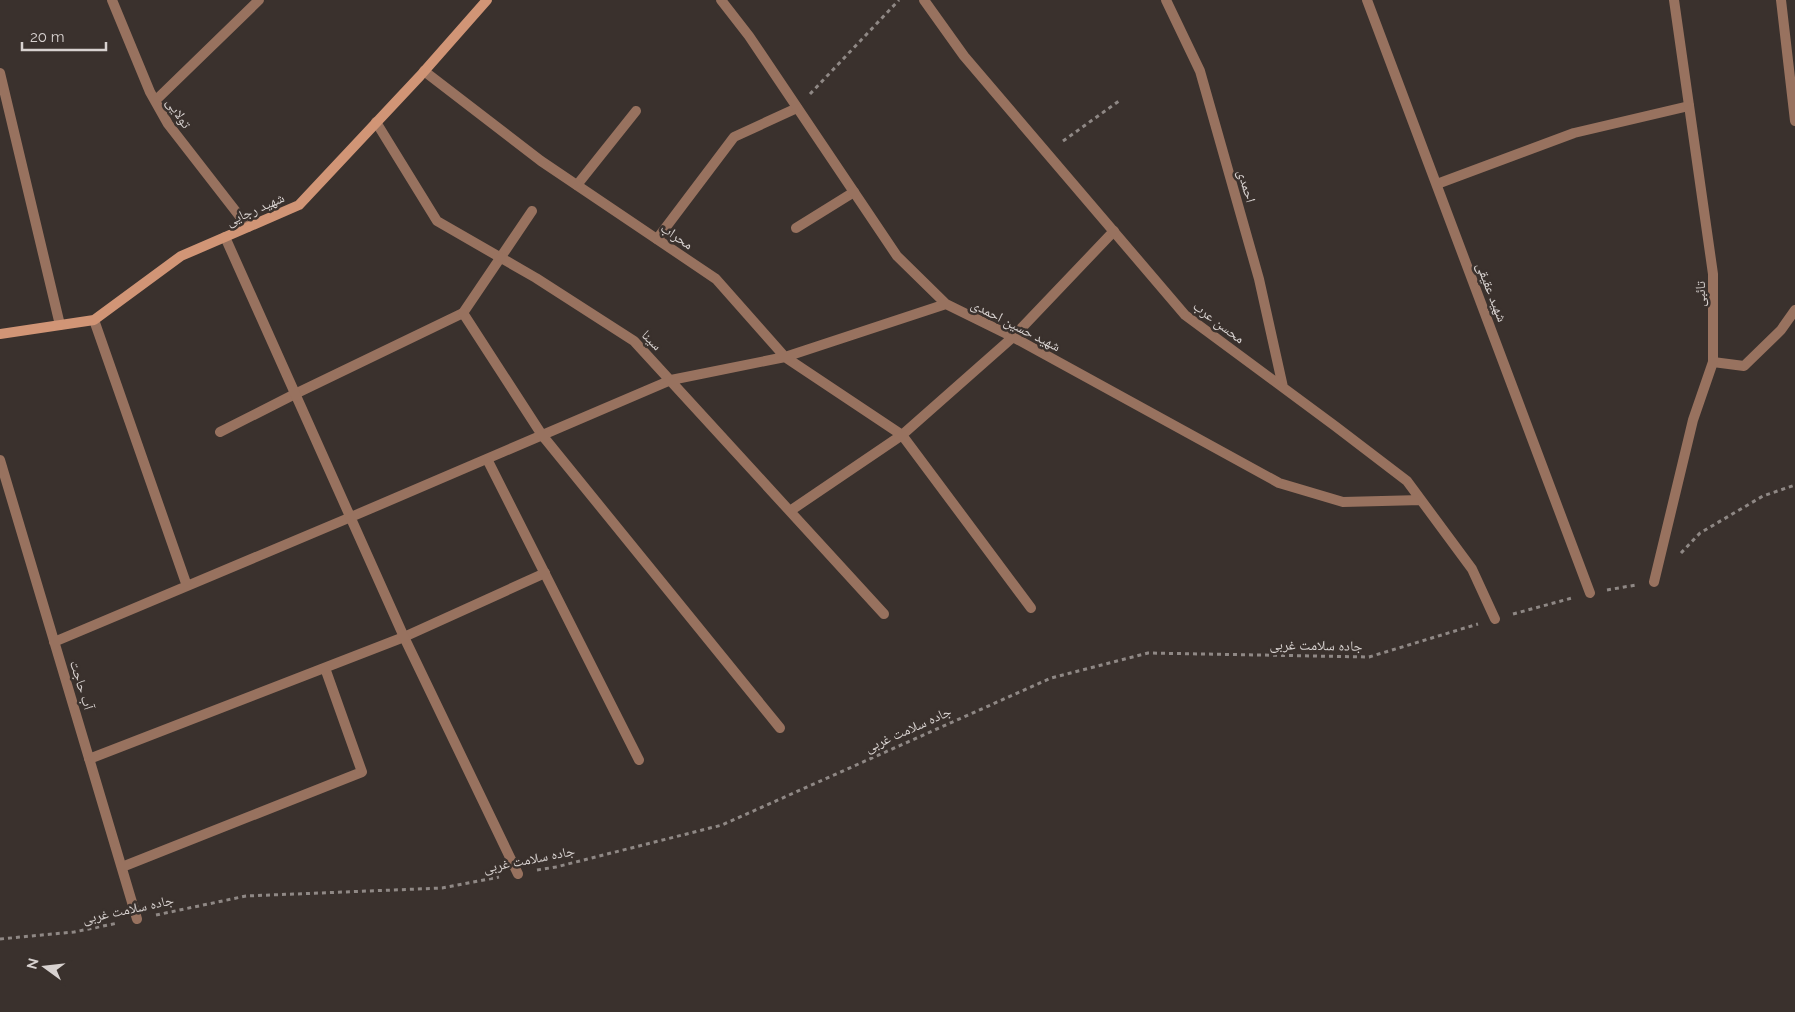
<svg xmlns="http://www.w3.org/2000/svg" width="1795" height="1012" font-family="Raleway,'Noto Naskh Arabic',sans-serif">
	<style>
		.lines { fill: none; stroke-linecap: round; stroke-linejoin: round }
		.path { stroke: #8f8885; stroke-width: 3; stroke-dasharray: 4 4; stroke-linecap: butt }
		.lane { stroke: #98725f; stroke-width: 10 }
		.street { stroke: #98725f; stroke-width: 10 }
		.secondary { stroke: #d19576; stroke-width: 10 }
		.labels { text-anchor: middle; stroke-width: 5; stroke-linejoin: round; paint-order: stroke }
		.street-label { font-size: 14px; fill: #d8d2d0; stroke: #3a312d }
	</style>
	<rect width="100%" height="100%" fill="#3a312d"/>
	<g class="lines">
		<path class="path" d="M810 94 899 0
			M1063 141 1119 101
			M1681 553 1700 533 1763 496 1795 485
			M1607 590 1636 585
			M1513 614 1572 598
			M537 870 556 867 722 825 1051 678 1148 653 1369 657 1478 624
			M156 915 246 896 442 888 499 877
			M0 939 74 932 118 923"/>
		<path class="lane" d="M0 73 60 325
			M1437 184 1574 133 1689 106
			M577 185 636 111
			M796 228 854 192
			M657 239 734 137 797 108
			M94 320 187 586
			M1013 337 1114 231
			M1713 362 1744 366 1781 330 1795 310
			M220 432 295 394 463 313 532 211
			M0 460 137 919
			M54 642 351 517
			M89 759 404 637 545 573
			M122 867 362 772 325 668"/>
		<path class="street" d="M112 0 150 92 168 124 248 227
			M721 0 749 36 897 256 946 304 1013 337 1279 483 1343 502 1421 500
			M924 0 964 56 1185 315 1335 426 1407 481 1472 569 1495 619
			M1166 0 1200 71 1259 279 1283 387
			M1367 0 1590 593
			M1781 0 1795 121
			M424 71 541 161 716 279 785 357 902 435 1031 608
			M155 101 259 0
			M376 122 437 221 536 278 634 341 884 614
			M225 237 404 637 518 874
			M463 313 542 435 780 728
			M487 459 639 760
			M790 511 902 435 1013 337
			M351 517 671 380 785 357 946 304
			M1654 582 1693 420 1713 362V274L1674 0"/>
		<path class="secondary" d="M0 334 94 320 181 256 299 205 420 76 487 0"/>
	</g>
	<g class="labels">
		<g class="street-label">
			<text transform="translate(179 113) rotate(57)" y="5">تولایی</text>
			<text transform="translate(1247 186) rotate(74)" y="5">احمدی</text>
			<text transform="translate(255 209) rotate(-24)" y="5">شهید رجایی</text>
			<text transform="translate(677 236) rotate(34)" y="5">محراب</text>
			<text transform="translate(1492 292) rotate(69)" y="5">شهید عقیقی</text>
			<text transform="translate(1700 294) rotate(-90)" y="5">تائبی</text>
			<text transform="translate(1219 322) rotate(37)" y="5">محسن عرب</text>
			<text transform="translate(1016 325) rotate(27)" y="5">شهید حسین احمدی</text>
			<text transform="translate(652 340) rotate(45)" y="5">سینا</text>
			<text transform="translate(1316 645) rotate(1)" y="5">جاده سلامت غربی</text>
			<text transform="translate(82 685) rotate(73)" y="5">آب حاجت</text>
			<text transform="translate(908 729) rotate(-24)" y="5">جاده سلامت غربی</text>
			<text transform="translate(529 859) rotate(-11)" y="5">جاده سلامت غربی</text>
			<text transform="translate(128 909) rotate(-12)" y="5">جاده سلامت غربی</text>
		</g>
	</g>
	<g transform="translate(45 967) rotate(285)" stroke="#3a312d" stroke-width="4" paint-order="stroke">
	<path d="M0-4L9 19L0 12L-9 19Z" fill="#d8d2d0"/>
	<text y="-8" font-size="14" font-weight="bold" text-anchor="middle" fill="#d8d2d0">N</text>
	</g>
	<path d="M22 42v8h84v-8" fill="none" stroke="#d8d2d0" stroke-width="2.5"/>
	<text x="30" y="42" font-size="15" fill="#d8d2d0" stroke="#3a312d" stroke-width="4" paint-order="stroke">20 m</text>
</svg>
